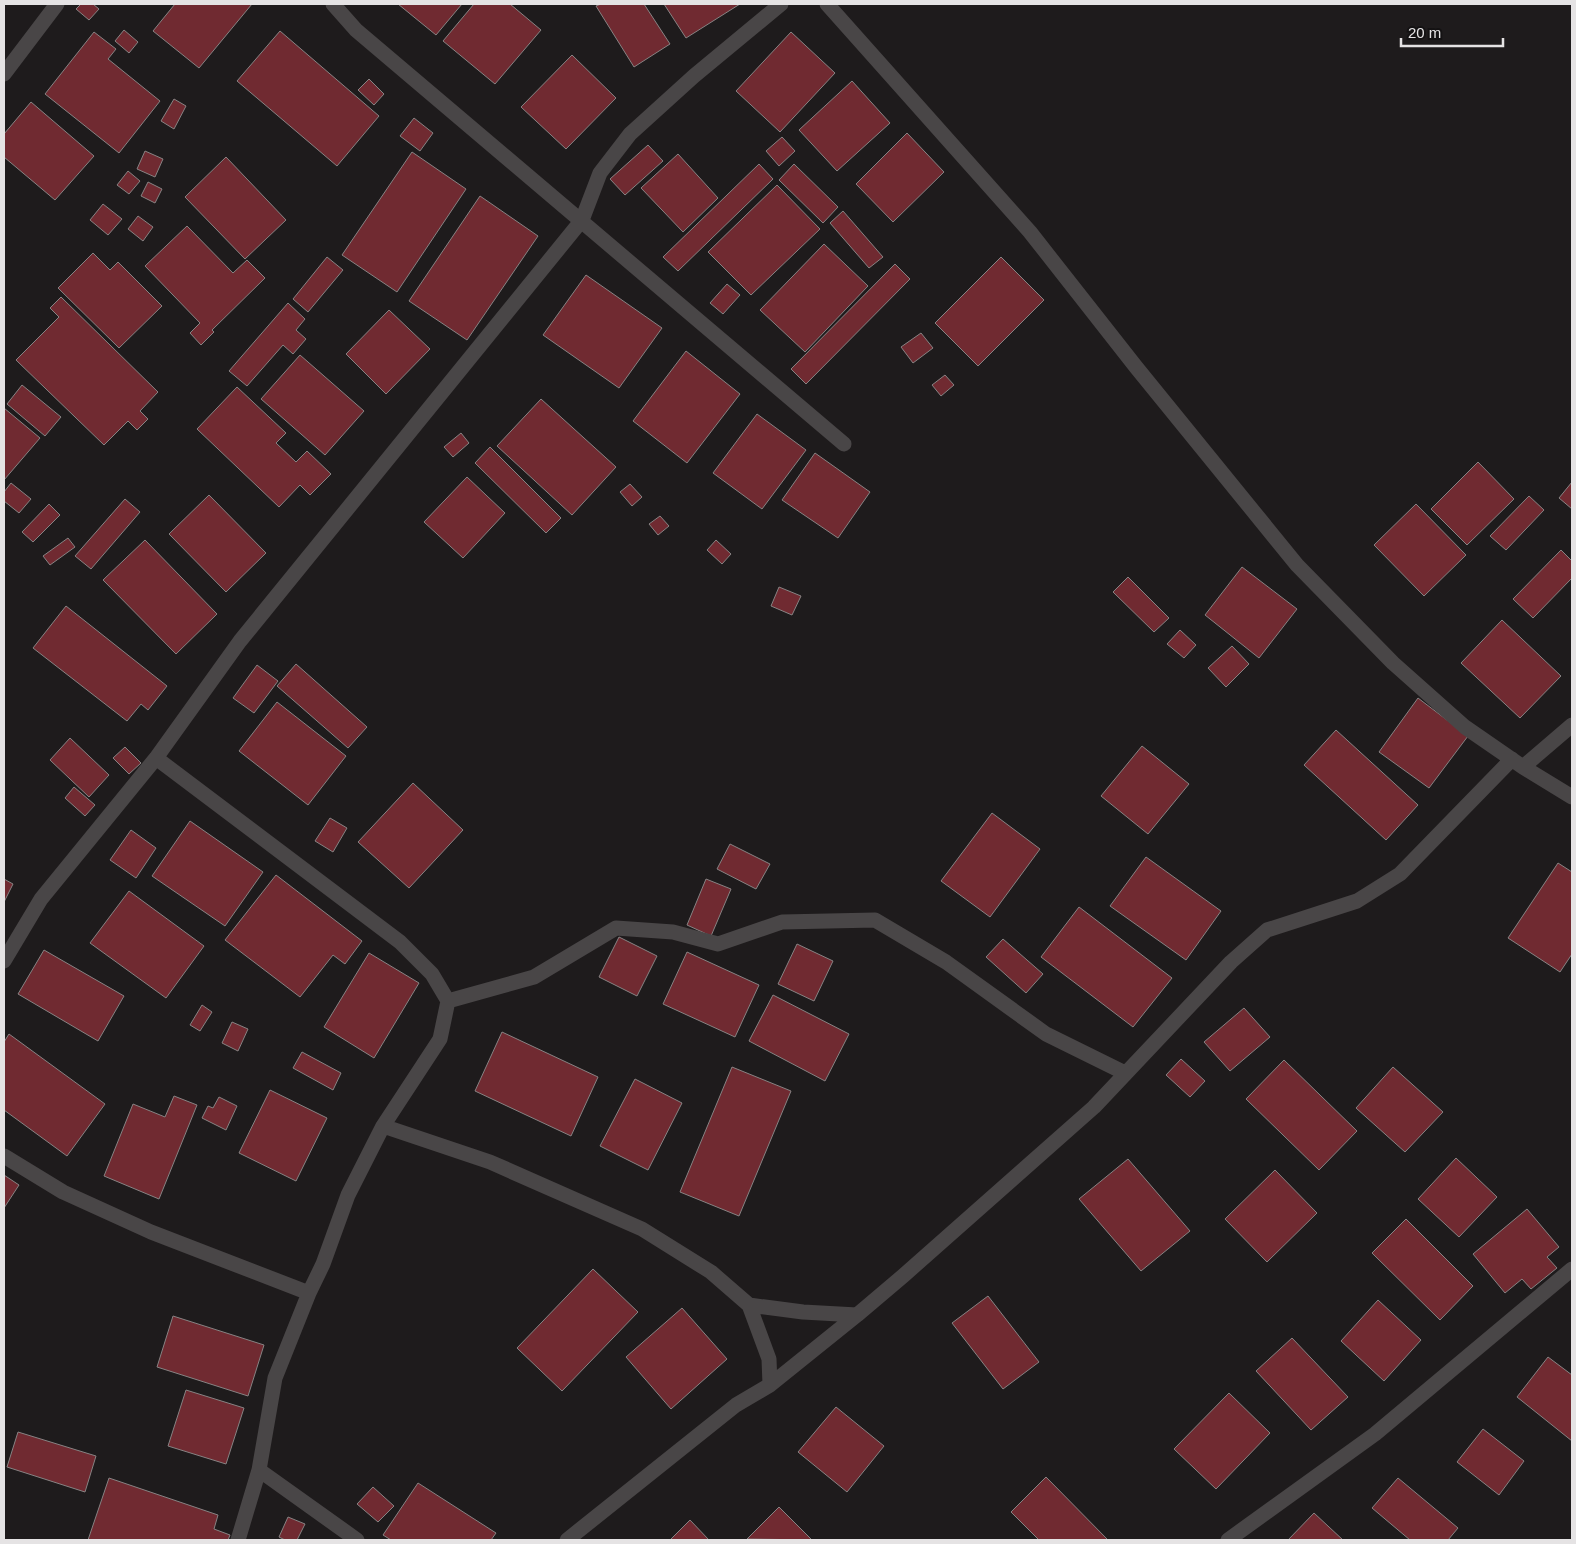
<svg xmlns="http://www.w3.org/2000/svg" width="1576" height="1544" font-family="Helvetica,sans-serif">
	<style>
		.building { fill: #702a31; stroke: #878383 }
		.lines { fill: none; stroke-linecap: round; stroke-linejoin: round }
		.street { stroke: #494647; stroke-width: 15 }
	</style>
	<rect width="100%" height="100%" fill="#1e1b1c"/>
	<path class="building" d="M81 4H93L99 9 89 20 76 9Z
		M175 4H252L199 68 153 31Z
		M398 4H462L436 35Z
		M474 4H510L541 30 495 84 443 41Z
		M601 4H644L670 44 634 67 596 6Z
		M664 4H740L686 38Z
		M124 30 138 42 129 53 115 41Z
		M280 31 379 116 337 166 237 81Z
		M94 32 116 49 108 59 160 101 119 153 45 94Z
		M791 32 835 73 780 132 736 91Z
		M572 55 616 98 566 149 521 107Z
		M369 79 384 94 374 105 358 90Z
		M852 81 890 123 837 171 799 130Z
		M174 99 186 106 174 129 161 121Z
		M31 102 94 156 55 200 4 157V134Z
		M414 118 433 133 420 151 400 136Z
		M907 133 944 172 893 222 856 184Z
		M782 137 795 151 779 166 766 151Z
		M648 145 663 161 625 195 610 179Z
		M145 151 163 159 155 177 137 169Z
		M412 152 466 189 397 292 342 255Z
		M678 154 718 198 683 232 641 188Z
		M226 157 286 220 245 259 185 197Z
		M759 164 773 179 678 271 663 257Z
		M794 164 838 207 823 223 779 180Z
		M128 171 140 181 129 194 117 185Z
		M148 182 162 189 155 203 141 196Z
		M777 185 820 229 751 295 708 252Z
		M480 196 538 236 467 340 409 301Z
		M103 204 122 219 108 235 90 220Z
		M843 211 883 257 869 268 830 223Z
		M138 216 153 227 143 241 128 229Z
		M187 226 233 273 247 260 265 278 212 330 214 332 201 345 190 333 200 323 145 266Z
		M824 244 868 286 805 352 760 310Z
		M93 253 110 270 118 262 162 306 119 348 58 288Z
		M327 257 343 270 308 312 293 299Z
		M1001 257 1044 300 978 366 935 323Z
		M895 264 910 279 806 384 791 369Z
		M586 275 662 328 619 388 543 335Z
		M727 284 740 295 723 314 710 303Z
		M61 297 158 392 140 411 148 419 137 430 128 421 104 445 16 360 59 317 50 308Z
		M288 303 305 319 296 330 306 339 293 354 283 345 247 386 229 371Z
		M389 310 430 349 386 394 346 354Z
		M921 333 933 348 913 363 901 347Z
		M686 351 740 394 687 463 633 421Z
		M300 355 364 411 325 455 261 399Z
		M945 375 954 385 941 396 932 385Z
		M22 385 61 417 45 436 7 404Z
		M237 387 286 433 276 443 296 462 307 451 331 474 310 495 300 485 279 507 197 429Z
		M541 399 616 467 572 515 497 446Z
		M4 408 40 438 4 480Z
		M757 414 806 450 762 509 713 473Z
		M461 433 469 443 453 457 444 447Z
		M490 447 561 518 546 533 475 463Z
		M815 453 870 492 838 538 782 500Z
		M1478 462 1514 499 1467 545 1431 509Z
		M467 477 505 513 463 558 424 522Z
		M1572 482V509L1559 498Z
		M11 483 31 499 19 513 4 501V492Z
		M630 484 642 497 632 506 620 492Z
		M209 495 266 553 226 592 169 534Z
		M1529 496 1544 510 1506 550 1490 536Z
		M125 499 140 512 91 569 75 556Z
		M49 504 60 515 33 542 22 532Z
		M1416 504 1466 555 1424 596 1374 545Z
		M660 516 669 526 658 535 649 524Z
		M68 538 75 547 50 565 43 556Z
		M145 540 217 614 176 654 103 580Z
		M716 540 731 554 722 564 707 550Z
		M1561 550 1572 561V578L1533 618 1513 599Z
		M1242 567 1297 609 1259 658 1205 615Z
		M1128 577 1169 618 1154 632 1113 592Z
		M779 587 801 596 792 615 771 606Z
		M66 606 167 686 148 710 141 704 127 721 33 648Z
		M1502 620 1561 676 1520 718 1461 663Z
		M1180 630 1196 645 1184 658 1167 644Z
		M1232 646 1249 664 1226 687 1208 668Z
		M296 664 367 727 348 748 277 686Z
		M257 665 278 681 254 713 233 698Z
		M1418 698 1468 736 1429 788 1379 752Z
		M277 702 346 756 308 805 239 751Z
		M1336 730 1418 805 1386 840 1304 765Z
		M70 738 109 775 89 797 50 760Z
		M1142 746 1189 784 1148 834 1101 796Z
		M125 747 141 763 129 774 113 758Z
		M413 783 463 830 409 888 358 842Z
		M74 787 95 805 85 816 65 798Z
		M992 813 1040 849 990 917 941 881Z
		M330 818 347 828 333 852 315 841Z
		M190 821 263 872 225 926 152 876Z
		M131 830 156 848 136 878 110 860Z
		M730 844 770 864 756 889 717 869Z
		M1146 857 1221 911 1186 960 1110 906Z
		M1558 863 1572 872V954L1560 972 1508 938Z
		M276 875 362 941 345 964 333 955 300 997 225 940Z
		M4 879 13 884 4 902Z
		M706 879 731 889 711 936 687 925Z
		M129 891 204 946 166 998 90 943Z
		M1079 907 1172 978 1133 1027 1041 957Z
		M619 937 657 956 637 996 599 977Z
		M1003 939 1043 974 1026 993 986 957Z
		M797 944 833 961 814 1001 778 984Z
		M44 950 124 996 98 1041 18 994Z
		M687 952 759 985 735 1037 663 1004Z
		M369 953 419 983 374 1058 324 1027Z
		M773 995 849 1034 825 1081 749 1041Z
		M202 1005 212 1012 200 1031 190 1025Z
		M1244 1008 1270 1037 1230 1071 1204 1042Z
		M232 1022 248 1029 238 1051 222 1043Z
		M502 1032 598 1077 571 1136 475 1091Z
		M9 1034 105 1104 67 1156 4 1110V1042Z
		M302 1052 341 1073 333 1090 293 1068Z
		M1181 1059 1205 1081 1190 1097 1166 1075Z
		M1284 1060 1357 1131 1319 1170 1246 1099Z
		M732 1067 791 1091 739 1216 680 1192Z
		M1393 1067 1443 1112 1405 1152 1356 1108Z
		M635 1079 682 1103 648 1170 600 1146Z
		M270 1090 327 1118 296 1181 239 1153Z
		M174 1096 197 1105 159 1199 104 1176 133 1104 165 1117Z
		M219 1097 237 1106 226 1130 202 1118 208 1106 213 1108Z
		M1456 1158 1497 1197 1459 1237 1418 1199Z
		M1128 1159 1190 1231 1141 1271 1079 1199Z
		M1275 1170 1317 1213 1267 1262 1225 1219Z
		M4 1175 19 1185 4 1208Z
		M1527 1209 1559 1247 1547 1257 1557 1268 1531 1289 1522 1279 1505 1293 1473 1254Z
		M1406 1219 1473 1286 1440 1320 1372 1253Z
		M593 1269 638 1312 562 1391 517 1348Z
		M988 1296 1039 1362 1003 1389 952 1323Z
		M1378 1300 1421 1340 1384 1381 1341 1341Z
		M682 1308 727 1359 671 1409 626 1357Z
		M173 1316 264 1345 248 1396 157 1367Z
		M1292 1338 1348 1397 1311 1430 1256 1371Z
		M1548 1357 1572 1375V1441L1517 1397Z
		M186 1390 244 1408 226 1464 168 1446Z
		M1229 1393 1270 1433 1216 1489 1174 1449Z
		M836 1407 884 1446 847 1492 798 1452Z
		M1483 1429 1524 1461 1499 1495 1457 1462Z
		M18 1432 96 1456 85 1492 7 1467Z
		M1046 1477 1108 1540H1039L1011 1512Z
		M109 1478 218 1515 214 1529 230 1535 228 1540H88Z
		M1398 1478 1458 1528 1448 1540H1410L1372 1508Z
		M418 1483 496 1533 491 1540H391L383 1535Z
		M373 1487 394 1506 378 1522 357 1504Z
		M779 1507 812 1540 747 1539Z
		M1314 1513 1343 1540H1288Z
		M288 1517 305 1524 297 1540H285L279 1537Z
		M690 1520 709 1540H670Z"/>
	<g class="lines">
		<path class="street" d="M333 4 356 30 844 444
			M827 4 1030 232 1136 367 1297 565 1393 663 1465 727 1523 767 1572 797
			M4 74 57 4
			M156 758 400 942 432 974 448 1001 440 1039 383 1126 348 1195 323 1264 309 1293 275 1378 259 1470 238 1540
			M1523 767 1572 725
			M4 961 41 899 156 758 240 641 582 220 600 173 630 134 694 76 781 4
			M448 1001 534 977 616 928 673 932 718 944 782 922 875 920 946 962 1046 1034 1125 1073
			M383 1126 490 1162 642 1229 711 1272 749 1305 769 1359 770 1385 736 1405 567 1540
			M4 1156 63 1192 151 1232 309 1293
			M749 1305 803 1312 857 1315 903 1276 1094 1107 1231 962 1267 930 1357 901 1400 874 1512 759
			M770 1385 857 1315
			M259 1470 357 1540
			M1228 1540 1375 1434 1572 1269"/>
	</g>
	<rect width="1576" height="1544" fill="none" stroke="#e5e3e4" stroke-width="10"/>
	<path d="M1401 38v8h102v-8" fill="none" stroke="#e5e3e4" stroke-width="2.5"/>
	<text x="1408" y="38" font-size="15" fill="#e5e3e4" stroke="#141213" stroke-width="4" paint-order="stroke">20 m</text>
</svg>
